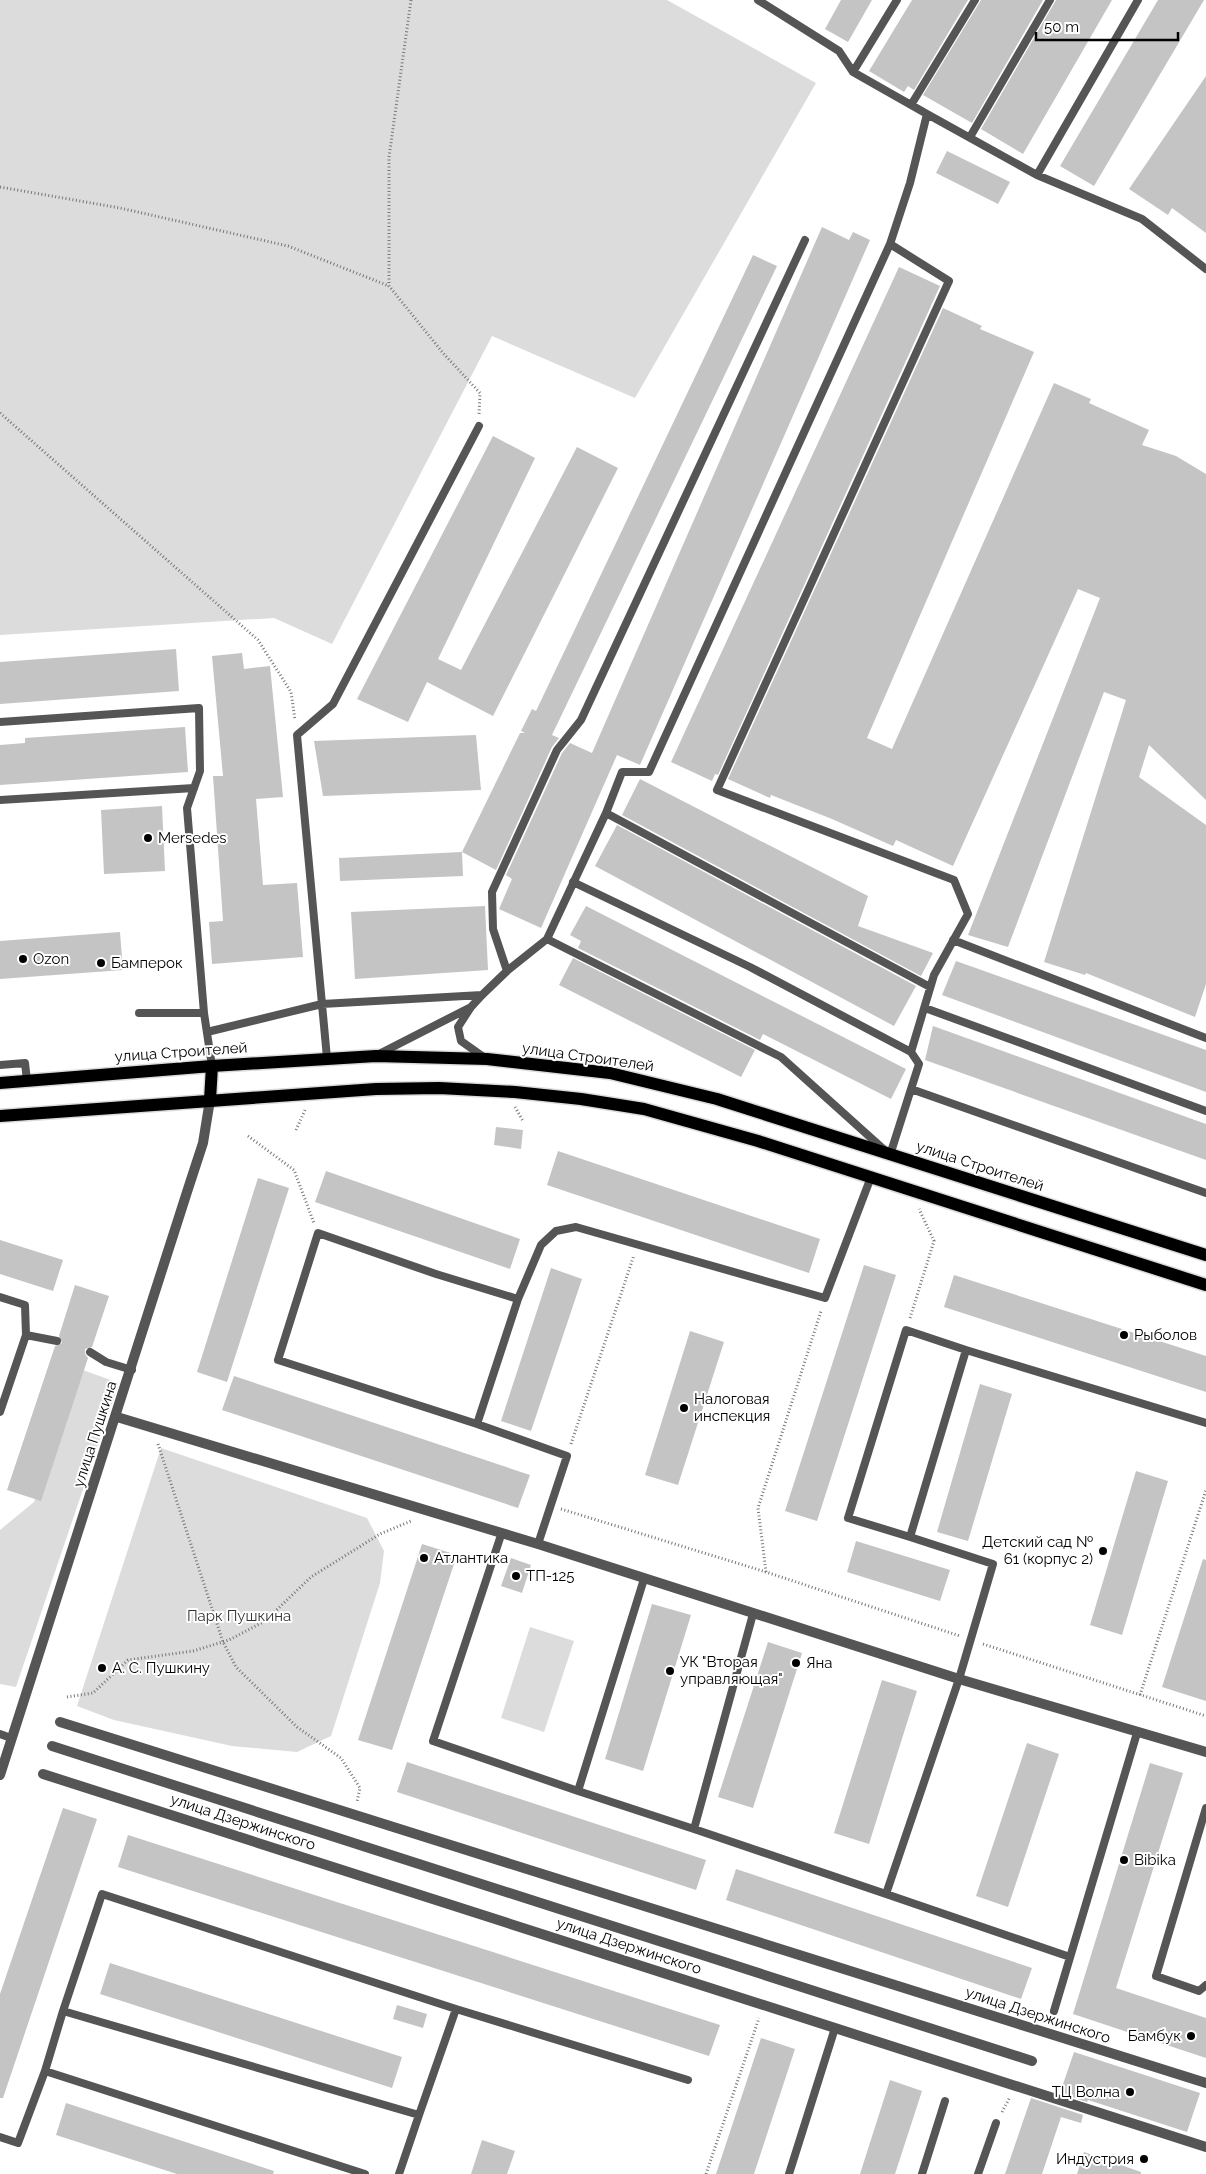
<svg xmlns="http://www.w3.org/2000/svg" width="1206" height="2174" font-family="Raleway,sans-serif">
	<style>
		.green { fill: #dcdcdc }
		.building { fill: #c4c4c4 }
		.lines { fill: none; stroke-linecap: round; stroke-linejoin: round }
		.primary-casing { stroke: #dbdbdb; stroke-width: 15 }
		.path { stroke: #777; stroke-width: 3; stroke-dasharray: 1 2.5; stroke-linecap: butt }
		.lane { stroke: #555; stroke-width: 8 }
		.street { stroke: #555; stroke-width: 10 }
		.primary { stroke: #000; stroke-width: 12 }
		.poi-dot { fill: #000; stroke: #fff; stroke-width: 2 }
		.labels { text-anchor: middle; stroke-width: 4; stroke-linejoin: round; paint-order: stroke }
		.poi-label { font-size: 15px; fill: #000; stroke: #fff; text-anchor: start }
		.street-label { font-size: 15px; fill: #000; stroke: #fff }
		.park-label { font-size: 15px; fill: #333; stroke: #fff }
	</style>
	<rect width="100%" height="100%" fill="#fff"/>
	<path class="green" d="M0 0H667L816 83 635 398 492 336 332 644 274 618 0 635Z
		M80 1369 119 1383 16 1687 0 1684V1530L34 1502Z
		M161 1448 367 1518 384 1551 380 1583 331 1736 297 1752 232 1746 114 1720 77 1706Z
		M530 1627 574 1641 544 1732 501 1718Z"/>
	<path class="building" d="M841 0H872L848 42 825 29Z
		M912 0H968L914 90 908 86 904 92 869 71Z
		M981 0H1043L972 123 923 95Z
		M1056 0H1112L1023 154 981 129Z
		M1158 0H1204L1094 186 1060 166Z
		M1206 76V233L1172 208 1168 215 1129 189Z
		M947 151 1010 182 998 204 936 173Z
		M822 227 849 240 853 232 870 240 640 765 617 755 541 928 499 909 512 879 506 875 562 753 570 743 592 753Z
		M753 255 777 266 552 735 559 738 552 747 496 870 462 852 520 733H525L521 731 532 709 536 711Z
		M899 267 940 286 718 775 715 774 712 781 671 762Z
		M943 308 982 326 980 329 1034 352 867 738 892 749 1054 383 1091 399 1089 403 1149 430 1142 445 1176 456 1206 474V800L1149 745 1139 777 1206 825V984L1195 1017 1086 973 1085 975 1044 962 1126 700 1104 692 1008 947 968 935 1100 598 1078 589 953 866 896 840 893 846 832 819 771 795 770 798 728 779Z
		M493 436 535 458 438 659 461 670 577 447 618 468 493 716 427 682 408 722 357 699Z
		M176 649 179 691 0 704V662Z
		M242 653 244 669 270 666 283 797 256 799 263 885 297 883 303 957 212 964 209 922 223 921 213 776H223L212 656Z
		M185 727 188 772 0 785V745L25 743V738Z
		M476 735 481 790 323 796 314 741Z
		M640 779 868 896 858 926 933 953 921 976 622 815Z
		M162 806 165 871 104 874 101 810Z
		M617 825 916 986 894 1026 595 866Z
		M462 852 463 876 340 881 339 858Z
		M485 906 488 970 355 979 351 912Z
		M586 906 906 1069 891 1099 763 1034 760 1040 578 948 581 941 570 935Z
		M120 932 123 970 0 979V941Z
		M573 958 755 1050 741 1077 559 985Z
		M956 961 1206 1050V1092L942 995Z
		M933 1026 1206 1124V1160L925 1060Z
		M496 1127 523 1130 521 1149 494 1145Z
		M558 1151 820 1239 809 1273 547 1185Z
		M326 1171 520 1239 510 1269 315 1202Z
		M258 1178 289 1188 227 1382 197 1372Z
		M0 1240 63 1260 53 1291 0 1274Z
		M864 1265 896 1275 817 1521 785 1511Z
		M551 1268 582 1279 531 1431 501 1421Z
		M954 1275 1206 1356V1392L944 1307Z
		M75 1285 109 1296 92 1347 85 1349V1354L88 1358 41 1501 7 1490 55 1346 62 1343 59 1336Z
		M690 1331 724 1342 678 1485 645 1475Z
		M234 1376 530 1475 518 1508 222 1410Z
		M980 1384 1012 1394 968 1541 937 1532Z
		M1136 1471 1168 1481 1122 1635 1090 1625Z
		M856 1541 950 1570 940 1601 847 1572Z
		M422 1544 457 1555 392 1750 358 1740Z
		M511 1558 531 1565 522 1593 501 1586Z
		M1203 1559 1206 1560V1701L1162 1687Z
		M652 1604 691 1615 643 1771 605 1759Z
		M768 1642 802 1653 753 1808 718 1797Z
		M882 1680 917 1691 869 1844 834 1833Z
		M1027 1743 1059 1754 1008 1907 976 1896Z
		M407 1762 706 1860 696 1890 397 1792Z
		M1150 1763 1183 1773 1116 1988 1206 2018V2058L1073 2014Z
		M63 1808 97 1819 3 2098H0V1994Z
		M128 1835 720 2025 709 2056 118 1867Z
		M736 1869 1032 1968 1021 1999 726 1900Z
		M110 1963 402 2057 392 2088 100 1994Z
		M397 2005 427 2014 423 2028 393 2019Z
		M761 2038 795 2049 754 2174H716Z
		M1074 2052 1200 2093 1187 2132 1088 2100 1087 2102 1060 2093Z
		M890 2080 922 2091 895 2174H860Z
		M1031 2098 1083 2115 1081 2123 1061 2117 1042 2174H1005Z
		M66 2103 274 2171 273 2174H177L56 2135Z
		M482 2140 515 2151 507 2174H471Z
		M1084 2152 1141 2172V2174H1077Z"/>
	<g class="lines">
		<g class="primary-casing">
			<path id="primary" d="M0 1083 212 1066 376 1056 487 1059 610 1073 717 1099 1206 1255
				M210 1100 212 1066
				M0 1116 376 1089 439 1088 515 1092 581 1099 644 1109 758 1141 1206 1285"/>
		</g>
		<path class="path" d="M411 0 389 157V286L443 353 480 393 479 414
			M0 187 120 208 288 246 389 286
			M0 413 258 640 291 692 295 720
			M515 1107 523 1121
			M296 1130 305 1110
			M248 1136 294 1170 314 1223
			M910 1318 934 1241 919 1209
			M158 1444 223 1642 236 1667 297 1727 341 1758 360 1788 357 1802
			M571 1444 634 1255
			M561 1509 766 1572 960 1636
			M766 1572 758 1508 821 1311
			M983 1644 1206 1716
			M1140 1695 1206 1490
			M67 1697 93 1693 128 1660 193 1651 229 1640 265 1621 311 1577 380 1534 411 1521
			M1002 2112 1010 2097
			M706 2174 759 2018"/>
		<path class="lane" d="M758 0 839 51 853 72 927 114 910 183 890 244
			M853 72 897 0
			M911 105 975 0
			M927 114 1037 175 1142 219 1206 269
			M970 137 1050 0
			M1037 175 1138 0
			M0 722 199 708 200 771 187 808 204 1013 212 1066
			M0 800 194 788
			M606 813 930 987
			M573 882 750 967 911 1052
			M953 940 1206 1038
			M507 971 493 929 492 892 557 750 581 720 805 240
			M925 1008 1206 1111
			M139 1013H204
			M207 1032 322 1004 482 995
			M379 1054 469 1008
			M327 1058 297 735 333 704 479 426
			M485 1058 461 1041 458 1027 471 1007 482 995 507 971 547 939 606 813 622 772H649L890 244 949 281 717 790 954 880 968 914 934 975 911 1052 919 1064 890 1155 781 1057 547 939
			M0 1065 25 1063 27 1081
			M911 1089 1206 1193
			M0 1297 25 1305 26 1335 0 1412
			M26 1335 57 1341
			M90 1352 106 1362 132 1370
			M477 1424 278 1360 318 1233 436 1274 518 1299
			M501 1535 433 1741 578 1791
			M910 1537 848 1518 906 1330 966 1350
			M538 1544 567 1456 477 1424 518 1299 541 1245 556 1231 576 1227 825 1298 871 1177
			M644 1579 578 1791 694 1829 753 1614
			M0 1734 11 1738
			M1206 1808 1156 1976 1199 1991 1206 1985
			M694 1829 886 1894 959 1679 993 1564 910 1537 966 1350 1206 1423
			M886 1894 1070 1957
			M63 2011 102 1894 456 2009
			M1054 2011 1137 1733
			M45 2071 365 2174
			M0 2137 18 2143 45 2071 63 2011 419 2115 456 2009 688 2080
			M399 2174 419 2115
			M789 2174 835 2028
			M922 2174 945 2101
			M978 2174 996 2123"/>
		<path class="street" d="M117 1417 538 1544 959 1679 1206 1752
			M60 1722 1206 2083
			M52 1746 1032 2061
			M43 1774 1206 2147
			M0 1775 187 1192 203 1143 210 1100"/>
		<use href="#primary" class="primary"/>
	</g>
	<g class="poi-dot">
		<circle cx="148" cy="838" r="5"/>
		<circle cx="23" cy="959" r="5"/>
		<circle cx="101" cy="963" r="5"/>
		<circle cx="1124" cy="1335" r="5"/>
		<circle cx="684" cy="1408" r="5"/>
		<circle cx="1103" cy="1551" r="5"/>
		<circle cx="424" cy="1558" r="5"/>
		<circle cx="516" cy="1576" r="5"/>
		<circle cx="796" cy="1663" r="5"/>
		<circle cx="102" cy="1668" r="5"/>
		<circle cx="670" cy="1671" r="5"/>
		<circle cx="1124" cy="1860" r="5"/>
		<circle cx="1191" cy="2036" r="5"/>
		<circle cx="1130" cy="2092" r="5"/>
		<circle cx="1144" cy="2159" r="5"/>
	</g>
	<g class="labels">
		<g class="poi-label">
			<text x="158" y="843">Mersedes</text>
			<text x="33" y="964">Ozon</text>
			<text x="111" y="968">Бамперок</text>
			<text x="1134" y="1340">Рыболов</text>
			<text x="694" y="1404">Налоговая<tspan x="694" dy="17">инспекция</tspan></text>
			<text x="1093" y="1547" text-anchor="end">Детский сад №<tspan x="1093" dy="17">61 (корпус 2)</tspan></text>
			<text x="434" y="1563">Атлантика</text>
			<text x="526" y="1581">ТП-125</text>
			<text x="680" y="1667">УК "Вторая<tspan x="680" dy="17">управляющая"</tspan></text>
			<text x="806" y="1668">Яна</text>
			<text x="112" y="1673">А. С. Пушкину</text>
			<text x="1134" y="1865">Bibika</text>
			<text x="1181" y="2041" text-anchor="end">Бамбук</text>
			<text x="1120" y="2097" text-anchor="end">ТЦ Волна</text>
			<text x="1134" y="2164" text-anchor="end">Индустрия</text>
		</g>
		<g class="street-label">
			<text transform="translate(181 1052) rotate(-4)" y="5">улица Строителей</text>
			<text transform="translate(588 1057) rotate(8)" y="5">улица Строителей</text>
			<text transform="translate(980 1166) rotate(18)" y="5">улица Строителей</text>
			<text transform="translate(95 1434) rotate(-72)" y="5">улица Пушкина</text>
			<text transform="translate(243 1822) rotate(18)" y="5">улица Дзержинского</text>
			<text transform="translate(629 1946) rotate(18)" y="5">улица Дзержинского</text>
			<text transform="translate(1038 2015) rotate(18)" y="5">улица Дзержинского</text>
		</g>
		<g class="park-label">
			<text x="239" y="1621">Парк Пушкина</text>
		</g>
	</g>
	<path d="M1036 32v8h142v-8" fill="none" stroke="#000000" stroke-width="2.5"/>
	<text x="1044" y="32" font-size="15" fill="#000000" stroke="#ffffff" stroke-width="4" paint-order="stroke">50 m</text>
</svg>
